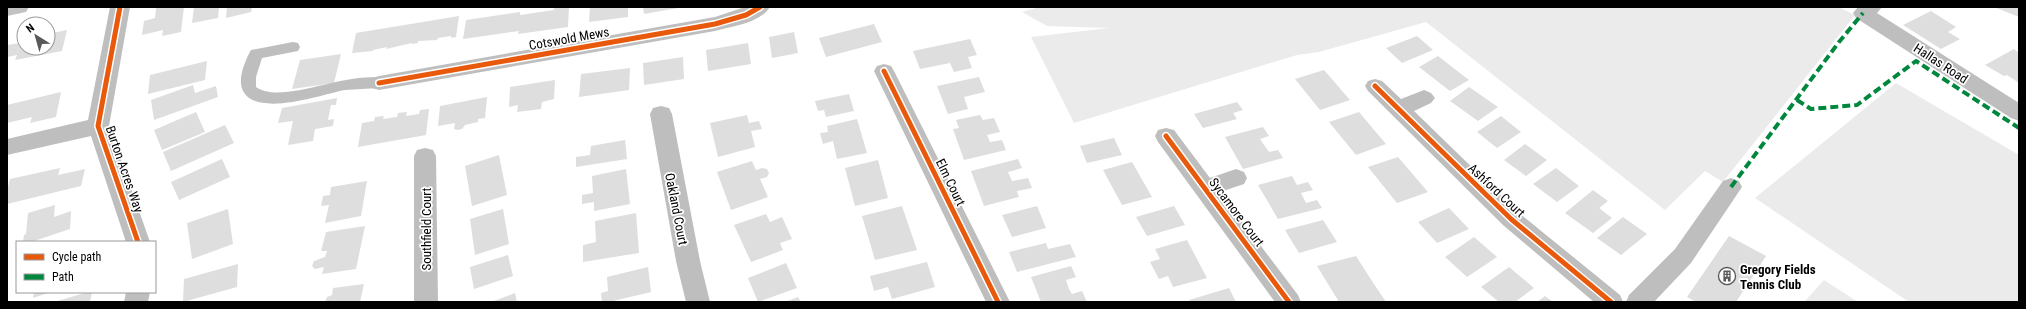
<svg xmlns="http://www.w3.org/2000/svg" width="2026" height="309" font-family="'Roboto Condensed',sans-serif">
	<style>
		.green { fill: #ebebeb }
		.building { fill: #dedede }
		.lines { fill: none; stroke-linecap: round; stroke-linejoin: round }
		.lane { fill: #bebebe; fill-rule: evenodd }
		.street { fill: #bebebe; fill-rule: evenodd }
		.secondary { fill: #c2c2c2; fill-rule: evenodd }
		.quiet { stroke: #00873e; stroke-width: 4; stroke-dasharray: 8 4; stroke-linecap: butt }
		.cycleway-casing { stroke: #fff; stroke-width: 8 }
		.cycleway { stroke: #e8590c; stroke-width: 5 }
		.labels { text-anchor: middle; stroke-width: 3.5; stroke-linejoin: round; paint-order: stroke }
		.street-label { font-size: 13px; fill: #000; stroke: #fff }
		.poi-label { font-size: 13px; font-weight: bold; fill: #000; stroke: #fff; text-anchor: start }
	</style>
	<rect width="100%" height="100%" fill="#fff"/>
	<path class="green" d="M1040 7H1838L1855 15 1723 182 1705 171 1665 210 1426 22 1319 52 1297 55 1074 123 1031 37 1109 28 1047 26 1022 12Z
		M1896 83 2019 155V302H1909L1755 198Z
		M1824 280 1858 302H1804Z"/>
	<path class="building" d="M162 7H184L181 32 162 36 163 30 142 35 144 21 155 18 156 8Z
		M194 7H219L218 18 192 23Z
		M227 7H252L251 12 226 18Z
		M554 7H569L568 27 518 34 519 31 463 39 466 20 520 12V15L554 10Z
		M590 7H628V17L589 22Z
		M643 7H678V8L644 14Z
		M1994 7H2019V17Z
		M1931 11 1956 27 1948 32 1960 39 1941 49 1903 25Z
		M459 16 456 37 451 38V36L438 38 437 40 418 41V43L412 44V43L386 49 387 47 373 50V51L352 53 356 33Z
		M874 24 882 42 826 57 819 38Z
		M67 30 62 51 15 60 17 55 7 57V45L20 43 24 39V48H48V34Z
		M794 32 798 53 772 58 769 37Z
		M1417 36 1433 50 1402 63 1386 48Z
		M970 39 977 55 968 57 972 68 954 72 950 63 920 69 913 51Z
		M748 43 751 64 708 71 706 50Z
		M2014 49 2019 53V83L2007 75 2004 76 1985 65Z
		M341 54 334 83 292 89 300 60Z
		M1438 56 1469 80 1450 91 1419 67Z
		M683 57 684 79 644 85 643 63Z
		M207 61 205 80 148 94 150 75Z
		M630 68 629 90 579 97 581 74Z
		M1324 70 1350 100 1320 110 1295 79Z
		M979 77 985 92 964 97 968 109 948 114 937 86Z
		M555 80 554 99 542 102 541 109 517 112 518 105 509 107 510 87Z
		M193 85 195 93 216 86 218 97 154 120 151 100Z
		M1469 87 1498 107 1478 121 1450 101Z
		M61 92 56 117 30 123 32 117 7 123V105Z
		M849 94 854 111 826 117 824 110 818 111 815 101Z
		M487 97 485 118 478 119V122L465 125 462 129 457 130 454 129 455 123 438 126 440 106Z
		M337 98 336 105H331L328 120 334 119 333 126 315 129 313 141 288 145 293 121 278 123 282 108Z
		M1237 102 1243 110 1233 113 1237 119 1203 128 1194 114Z
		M429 109 426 135 358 147 362 123 374 121 375 117 384 116 383 119 397 117 398 113 407 112 406 116 419 114 420 110Z
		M196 112 205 132 162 150 154 130Z
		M1359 112 1386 144 1356 155 1329 122Z
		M747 115 749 123 759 121 762 129 751 131 755 147 718 157 710 123Z
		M980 115 983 120 994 118 1000 132 987 135 990 142 1002 140 1006 150 964 160 953 129 959 128 956 120Z
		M1501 116 1521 132 1497 148 1477 132Z
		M857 119 867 153 837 159 833 141 823 144 820 133 828 132 827 126Z
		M225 125 234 143 171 171 163 152Z
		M1263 127 1269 136 1260 139 1269 152 1278 150 1283 158 1243 169 1225 137Z
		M1114 138 1122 155 1087 163 1080 146Z
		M625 140 627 159 576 167V157L590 155 591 146Z
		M1525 144 1547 160 1526 176 1504 160Z
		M499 155 507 195 472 206 465 166Z
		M1398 157 1428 192 1397 203 1368 167Z
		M222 159 230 177 179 200 171 182Z
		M1018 159 1022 168 1008 172 1012 181 1028 178 1032 188 1017 191 1019 197 984 206 971 171Z
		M878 160 888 198 855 206 845 168Z
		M752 161 756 170 762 168 767 169 769 173 767 177 760 179 768 197 731 210 717 172Z
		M1132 162 1152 197 1122 205 1103 170Z
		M60 168 58 175 85 169 81 186 7 204V190L10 179Z
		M1556 168 1579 186 1557 202 1533 184Z
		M626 169 630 204 594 211V202L582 204V195L593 193 592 176Z
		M1292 176 1297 185 1308 182 1313 190 1301 193 1306 203 1317 200 1322 208 1278 219 1258 185Z
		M367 181 361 216 325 223 329 205 321 206 323 196 330 195 331 187Z
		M1593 190 1608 201 1599 208 1612 218 1593 233 1565 213Z
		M55 205 54 217 71 211 70 229 31 242H23L24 235 26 234 28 213Z
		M902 206 917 250 875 260 862 216Z
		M1037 206 1046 228 1012 237 1002 215Z
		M1174 206 1185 225 1147 236 1136 217Z
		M1449 208 1469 229 1437 243 1418 222Z
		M228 209 233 244 192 259 187 223Z
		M503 209 509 244 475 255 470 219Z
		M636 213 639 253 583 262V245L596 242 595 221Z
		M766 214 770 222 782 217 792 239 780 243 783 250 751 262 734 225Z
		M1623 217 1647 234 1621 255 1597 238Z
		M1323 220 1337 242 1299 253 1285 230Z
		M365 226 356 269 322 274 324 267 315 269 312 266 314 261 325 257 327 251H321L326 232Z
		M1729 236 1766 256 1736 302H1696L1687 297Z
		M1474 237 1497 257 1467 277 1445 257Z
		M1187 240 1207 278 1173 287 1168 276 1159 279 1150 262 1160 259 1155 249Z
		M1046 243 1048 249 1070 244 1076 257 1017 272 1009 252Z
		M508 255 513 276 474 289 470 267Z
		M1356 256 1370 278 1386 302H1339L1317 266Z
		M927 262 935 287 892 299 888 287 874 291 870 276Z
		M786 263 797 288 758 302 748 278Z
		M238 264 237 287 183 302 184 279Z
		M1071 266 1076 277 1066 280 1069 289 1072 294 1082 291 1087 302H1041L1031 277Z
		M648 267 651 292 609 302H602L601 293 608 291 607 277Z
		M1509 267 1534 288 1515 302H1499L1481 287Z
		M364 284 360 302H325L327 297 332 295 333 288Z
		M1229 288 1236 302H1190L1189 300Z
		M34 292H51L33 298Z
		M88 292H92L90 302H54Z
		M515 293 517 302H491Z
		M1545 296 1553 302H1537Z
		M798 297 801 302H785Z"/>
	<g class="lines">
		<path class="lane" d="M293 42 298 43 300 47 298 51 262 58 256 77V87C283 106 349 69 384 79L387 83 384 87 379 88C368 89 356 89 345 90 323 94 257 118 243 91 237 79 245 61 251 50Z"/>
		<path class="street" d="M110 7H130L109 126 150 242H126L91 136 7 155V139L88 120Z
			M745 7H770C760 23 732 26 715 31L379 90 372 88 369 83 372 78 379 76 715 17Z
			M1858 7H1882L1877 13 2019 103V121L2011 118 1856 18 1853 13Z
			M884 64 891 66 894 71 1010 302H986L874 71 877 66Z
			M1375 79 1382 81 1401 99 1424 90 1431 93 1435 98 1431 103 1414 111 1519 213 1620 295 1623 302H1594L1503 225 1368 91 1365 86 1368 81Z
			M661 106 669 108 672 114 700 261 710 302H686L676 261 650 114 653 108Z
			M1166 128 1174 130 1210 178 1236 169 1244 172 1247 178 1244 184 1220 192 1298 295 1301 302H1275L1158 142 1155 136 1158 130Z
			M425 148 433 150 436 156 438 302H414V156L417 150Z
			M1731 178 1739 181 1742 187 1691 263 1654 302H1626L1629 295 1675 249 1723 181Z
			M126 292H150L148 302H124Z"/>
		<path class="secondary" d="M7 7H29L26 12 7 16Z"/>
		<path class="quiet" d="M1797 100 1811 109 1857 105 1916 61 2019 128
			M1731 187 1839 42 1863 13"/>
		<g class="cycleway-casing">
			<path id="cycleway" d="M120 7 98 126 138 242
				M884 71 998 302
				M379 83 715 24 746 15 760 7
				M1375 86 1511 219 1611 302
				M1166 136 1289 302"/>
		</g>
		<use href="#cycleway" class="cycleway"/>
	</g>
	<defs>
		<g id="building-ring" transform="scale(0.9)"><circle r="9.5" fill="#fff" stroke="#595959" stroke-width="1.5"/><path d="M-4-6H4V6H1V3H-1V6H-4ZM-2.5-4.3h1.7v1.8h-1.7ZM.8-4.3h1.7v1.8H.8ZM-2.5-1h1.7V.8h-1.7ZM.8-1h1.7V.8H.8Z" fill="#595959"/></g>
	</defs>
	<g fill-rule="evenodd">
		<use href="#building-ring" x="1727" y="276"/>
	</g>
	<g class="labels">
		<g class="street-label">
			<text transform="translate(569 38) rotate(-10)" y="5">Cotswold Mews</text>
			<text transform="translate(1941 63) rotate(33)" y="5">Hallas Road</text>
			<text transform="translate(125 169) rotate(71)" y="5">Burton Acres Way</text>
			<text transform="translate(951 182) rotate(64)" y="5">Elm Court</text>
			<text transform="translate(1497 190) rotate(43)" y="5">Ashford Court</text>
			<text transform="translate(677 209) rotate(79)" y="5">Oakland Court</text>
			<text transform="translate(1237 212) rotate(53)" y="5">Sycamore Court</text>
			<text transform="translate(426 229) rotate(-90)" y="5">Southfield Court</text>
		</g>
		<g class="poi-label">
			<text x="1740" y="274">Gregory Fields<tspan x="1740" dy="15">Tennis Club</tspan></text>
		</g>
	</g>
	<rect width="2026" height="309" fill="none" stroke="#000000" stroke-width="16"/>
	<rect x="16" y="241" width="140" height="52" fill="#ffffff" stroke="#999999"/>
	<rect x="24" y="254" width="20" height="6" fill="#e8590c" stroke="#999999"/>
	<text x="52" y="261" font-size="12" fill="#000000">Cycle path</text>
	<rect x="24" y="274" width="20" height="6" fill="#00873e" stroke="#999999"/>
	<text x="52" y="281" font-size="12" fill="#000000">Path</text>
	<g transform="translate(36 36) rotate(323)"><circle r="19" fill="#ffffff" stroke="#999999"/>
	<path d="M0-3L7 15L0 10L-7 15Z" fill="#595959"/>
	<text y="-6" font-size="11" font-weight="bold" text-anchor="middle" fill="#000000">N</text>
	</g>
</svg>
